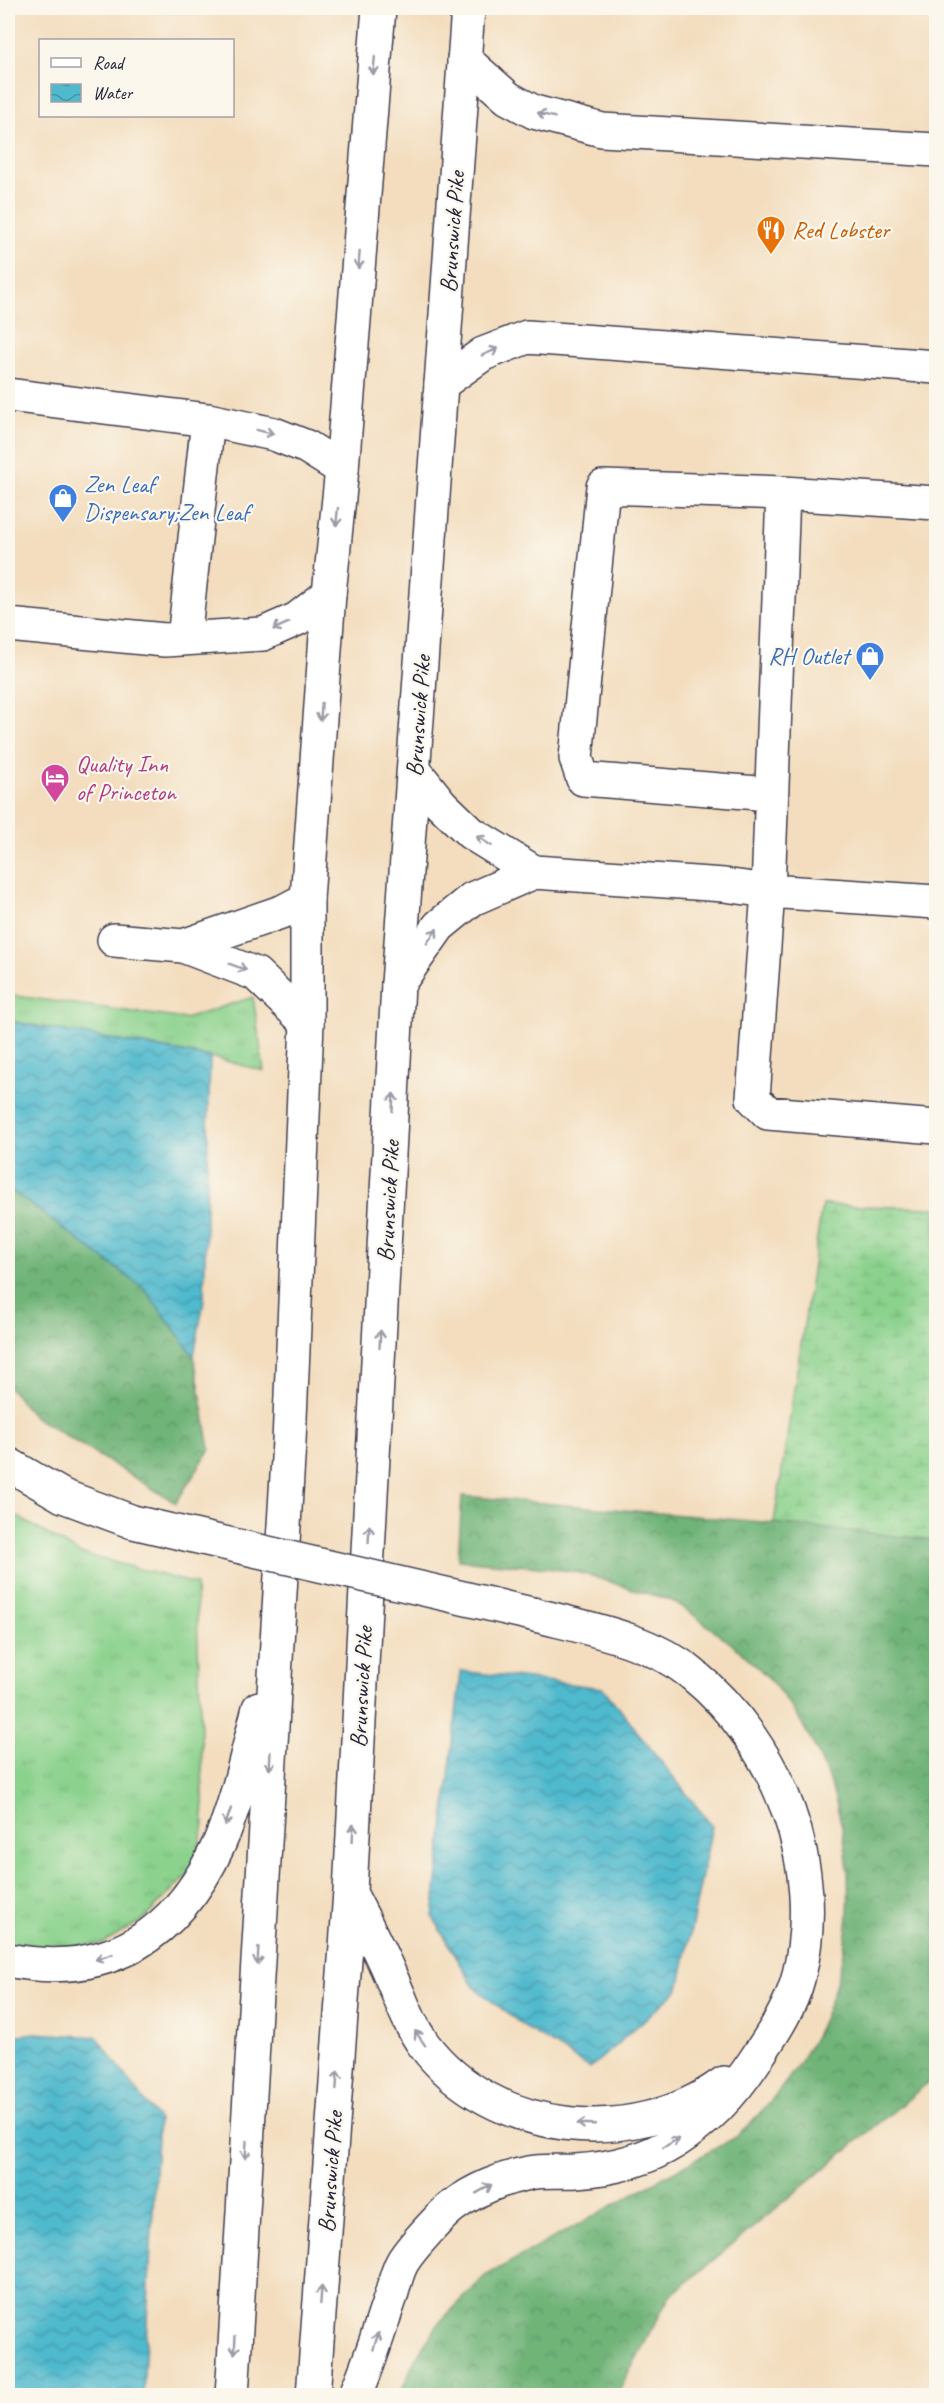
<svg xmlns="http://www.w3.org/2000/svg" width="944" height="2403" font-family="Caveat,sans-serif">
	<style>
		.grass { fill: url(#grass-tufts); stroke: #567a64; stroke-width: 1.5 }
		.forest { fill: url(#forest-crowns); stroke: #496b5a; stroke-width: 1.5 }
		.wetland { fill: url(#wetland-marsh); stroke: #567a64; stroke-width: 1.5 }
		.water { fill: url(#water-waves); stroke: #386e84; stroke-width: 1.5 }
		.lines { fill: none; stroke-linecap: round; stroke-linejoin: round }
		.minor-casing { stroke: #413e4f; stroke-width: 36 }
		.highway-casing { stroke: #413e4f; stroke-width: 36 }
		.minor { stroke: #fff; stroke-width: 33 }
		.highway { stroke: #fff; stroke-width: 33 }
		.highway-bridge-casing { stroke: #413e4f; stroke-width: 36; stroke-linecap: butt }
		.highway-bridge { stroke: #fff; stroke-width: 33 }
		.oneway { stroke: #9c9ca7 }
		.labels { text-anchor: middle; stroke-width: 4.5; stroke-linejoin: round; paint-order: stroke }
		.food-label { font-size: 24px; fill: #c56008; stroke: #fbf7ec; text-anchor: start }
		.street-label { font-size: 24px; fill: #22223b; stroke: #fbf7ec }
		.shop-label { font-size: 24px; fill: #366cbe; stroke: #fbf7ec; text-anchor: start }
		.hotel-label { font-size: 24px; fill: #b23c85; stroke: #fbf7ec; text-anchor: start }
	</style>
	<defs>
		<pattern id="grass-tufts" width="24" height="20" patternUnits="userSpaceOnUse" patternTransform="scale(1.5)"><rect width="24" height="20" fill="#8bd28d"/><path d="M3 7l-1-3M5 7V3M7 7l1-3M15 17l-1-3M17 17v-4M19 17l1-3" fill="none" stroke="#78b47b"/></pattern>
		<pattern id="forest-crowns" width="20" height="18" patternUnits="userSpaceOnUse" patternTransform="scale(1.5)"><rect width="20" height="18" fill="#70b478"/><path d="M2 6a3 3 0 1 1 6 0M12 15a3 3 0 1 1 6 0" fill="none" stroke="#5c9264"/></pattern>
		<pattern id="wetland-marsh" width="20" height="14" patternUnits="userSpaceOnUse" patternTransform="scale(1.5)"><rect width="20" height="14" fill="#8bd28d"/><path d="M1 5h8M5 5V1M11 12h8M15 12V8" fill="none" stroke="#78b47b"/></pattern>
		<pattern id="water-waves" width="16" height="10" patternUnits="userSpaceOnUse" patternTransform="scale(1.5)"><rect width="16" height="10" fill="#4fb9cd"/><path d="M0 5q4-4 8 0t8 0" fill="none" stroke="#4196a8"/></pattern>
	</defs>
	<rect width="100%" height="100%" fill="#fbf7ec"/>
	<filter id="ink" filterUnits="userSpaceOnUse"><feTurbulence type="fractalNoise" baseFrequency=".0167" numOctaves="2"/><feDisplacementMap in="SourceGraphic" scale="12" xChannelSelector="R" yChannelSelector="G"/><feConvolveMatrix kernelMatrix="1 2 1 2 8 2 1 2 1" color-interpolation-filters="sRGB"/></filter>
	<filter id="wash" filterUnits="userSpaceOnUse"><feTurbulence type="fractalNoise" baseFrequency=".008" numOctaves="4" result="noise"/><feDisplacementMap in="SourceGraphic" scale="24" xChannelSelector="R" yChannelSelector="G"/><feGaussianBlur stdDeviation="1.35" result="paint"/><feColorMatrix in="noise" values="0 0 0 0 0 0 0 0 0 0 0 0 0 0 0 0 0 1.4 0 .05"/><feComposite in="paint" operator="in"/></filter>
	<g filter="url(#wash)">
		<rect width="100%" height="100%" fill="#f3ddbe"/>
		<path class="grass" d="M8 995 185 1019 253 997 264 1071 210 1057 8 1021Z
			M8 1511 79 1553 196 1584 204 1826 192 1870 144 1919 103 1944 51 1948 8 1944Z"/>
		<path class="forest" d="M8 1188 145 1289 194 1356 210 1449 176 1503 33 1416 8 1386Z
			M462 1496 774 1523 936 1540V2076L670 2296 620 2389 623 2395 399 2396 416 2357 440 2322 485 2276 736 2137C768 2107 796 2073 816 2034 873 1919 854 1775 769 1679 748 1656 725 1638 700 1620 692 1614 683 1606 674 1602 662 1597 648 1594 635 1590 615 1584 595 1576 575 1572 537 1565 496 1564 458 1560Z"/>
		<path class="wetland" d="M822 1205 936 1208V1540L774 1523Z"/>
		<path class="water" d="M8 1021 210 1057 204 1300 194 1356 145 1289 8 1188Z
			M461 1671 603 1688 712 1826 679 1989 590 2068 526 2028 474 1987 433 1917Z
			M35 2033 97 2037 158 2119 143 2395H8V2037Z"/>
	</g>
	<g filter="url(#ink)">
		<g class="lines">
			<g class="minor-casing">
				<path id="minor" d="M464 59 508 98 534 112 602 130 936 150
					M441 384 483 354 527 337 936 367
					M8 395 208 420 274 434 307 447 342 469
					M783 493 936 503
					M8 625 165 640 263 634 297 619 329 594
					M184 639 208 420
					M414 770 441 804 471 833 534 872
					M771 794 583 779 576 758 603 487 783 493 768 891 753 1098 768 1113 936 1127
					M114 940 183 946 256 974 307 1023
					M183 946 284 911 307 899
					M398 984 439 926 472 899 534 872 724 885 768 891 936 902"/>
			</g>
			<g class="highway-casing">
				<path id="highway" d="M8 1464 63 1496 133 1522
					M350 1893C364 1920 378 1947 390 1975 401 1999 408 2023 424 2045 493 2136 633 2150 724 2083
					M8 1960C108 1980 177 1936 219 1844 238 1801 247 1753 259 1708
					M232 2396 289 1442 307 1023V899L329 594 342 469 379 8
					M313 2396 350 1892 398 984 468 8
					M355 2396C370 2363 379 2330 391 2296 394 2285 397 2272 402 2263 409 2250 442 2214 453 2206 474 2190 503 2178 529 2173 543 2170 560 2172 576 2171 610 2169 646 2160 676 2141 707 2121 734 2092 754 2062 771 2036 790 2009 798 1979 827 1867 779 1744 691 1673 647 1638 585 1628 532 1614"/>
			</g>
			<use href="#minor" class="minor"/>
			<use href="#highway" class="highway"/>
			<g class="highway-bridge-casing">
				<path id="highway-bridge" d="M133 1522 532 1614"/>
			</g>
			<use href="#highway-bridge" class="highway-bridge"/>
		</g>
		<defs><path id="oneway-shaft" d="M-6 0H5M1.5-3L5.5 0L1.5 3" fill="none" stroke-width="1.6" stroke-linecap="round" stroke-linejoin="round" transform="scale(1.5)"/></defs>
		<g class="oneway">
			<use href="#oneway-shaft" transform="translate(374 66) rotate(95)"/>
			<use href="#oneway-shaft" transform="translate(546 115) rotate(-165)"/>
			<use href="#oneway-shaft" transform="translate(359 260) rotate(95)"/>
			<use href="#oneway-shaft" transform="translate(490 352) rotate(-23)"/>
			<use href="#oneway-shaft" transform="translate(265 432) rotate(13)"/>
			<use href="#oneway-shaft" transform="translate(337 517) rotate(96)"/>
			<use href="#oneway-shaft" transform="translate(281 626) rotate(156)"/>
			<use href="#oneway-shaft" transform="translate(321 712) rotate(94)"/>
			<use href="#oneway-shaft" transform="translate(484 841) rotate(-148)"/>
			<use href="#oneway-shaft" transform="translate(432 936) rotate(-55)"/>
			<use href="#oneway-shaft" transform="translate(238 967) rotate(20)"/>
			<use href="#oneway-shaft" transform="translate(393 1102) rotate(-87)"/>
			<use href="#oneway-shaft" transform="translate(380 1339) rotate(-87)"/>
			<use href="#oneway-shaft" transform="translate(369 1534) rotate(-87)"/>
			<use href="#oneway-shaft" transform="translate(270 1761) rotate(93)"/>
			<use href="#oneway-shaft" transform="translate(228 1817) rotate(109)"/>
			<use href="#oneway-shaft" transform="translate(353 1833) rotate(-87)"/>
			<use href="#oneway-shaft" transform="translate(258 1956) rotate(93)"/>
			<use href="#oneway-shaft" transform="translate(104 1957) rotate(162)"/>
			<use href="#oneway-shaft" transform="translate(420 2038) rotate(-125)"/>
			<use href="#oneway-shaft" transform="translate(337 2080) rotate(-86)"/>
			<use href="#oneway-shaft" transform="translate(586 2124) rotate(-178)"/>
			<use href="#oneway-shaft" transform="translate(671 2143) rotate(-30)"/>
			<use href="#oneway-shaft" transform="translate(246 2150) rotate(93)"/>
			<use href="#oneway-shaft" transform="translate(484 2189) rotate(-29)"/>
			<use href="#oneway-shaft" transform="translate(321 2295) rotate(-86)"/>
			<use href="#oneway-shaft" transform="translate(376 2341) rotate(-73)"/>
			<use href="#oneway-shaft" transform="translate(235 2345) rotate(93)"/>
		</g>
	</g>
	<defs>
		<g id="restaurant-pin" transform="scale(1.5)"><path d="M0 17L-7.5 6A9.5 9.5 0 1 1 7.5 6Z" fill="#e8710a" stroke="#fbf7ec"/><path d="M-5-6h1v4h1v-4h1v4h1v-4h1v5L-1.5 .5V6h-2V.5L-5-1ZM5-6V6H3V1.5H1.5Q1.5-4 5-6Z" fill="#fff"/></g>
		<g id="shop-pin" transform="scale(1.5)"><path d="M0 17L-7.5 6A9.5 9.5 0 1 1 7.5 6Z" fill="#3f7fe0" stroke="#fbf7ec"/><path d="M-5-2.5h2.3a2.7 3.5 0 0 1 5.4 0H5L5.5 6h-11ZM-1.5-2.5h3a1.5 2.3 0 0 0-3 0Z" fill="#fff"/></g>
		<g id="hotel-pin" transform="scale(1.5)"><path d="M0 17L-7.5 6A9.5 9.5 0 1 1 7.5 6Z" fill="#d1479c" stroke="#fbf7ec"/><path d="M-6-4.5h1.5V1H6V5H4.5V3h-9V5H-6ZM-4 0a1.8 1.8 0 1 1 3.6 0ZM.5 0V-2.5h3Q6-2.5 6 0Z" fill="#fff"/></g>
	</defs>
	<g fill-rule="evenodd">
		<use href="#restaurant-pin" x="771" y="230"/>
		<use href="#shop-pin" x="63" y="498"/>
		<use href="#shop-pin" x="870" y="656"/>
		<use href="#hotel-pin" x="55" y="778"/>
	</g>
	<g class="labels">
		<g class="food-label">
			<text x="792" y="238">Red Lobster</text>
		</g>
		<g class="street-label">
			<text transform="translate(452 232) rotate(-86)" y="8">Brunswick Pike</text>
			<text transform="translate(418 716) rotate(-86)" y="8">Brunswick Pike</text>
			<text transform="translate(388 1201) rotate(-87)" y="8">Brunswick Pike</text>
			<text transform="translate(361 1687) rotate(-87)" y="8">Brunswick Pike</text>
			<text transform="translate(330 2172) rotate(-86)" y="8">Brunswick Pike</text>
		</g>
		<g class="shop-label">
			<text x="84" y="492">Zen Leaf<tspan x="84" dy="28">Dispensary;Zen Leaf</tspan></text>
			<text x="849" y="664" text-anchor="end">RH Outlet</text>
		</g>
		<g class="hotel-label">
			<text x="76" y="772">Quality Inn<tspan x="76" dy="28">of Princeton</tspan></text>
		</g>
	</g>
	<rect width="944" height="2403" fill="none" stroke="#fbf7ec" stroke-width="30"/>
	<rect x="39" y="39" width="195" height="78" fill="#fbf7ec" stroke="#a4a2a5" stroke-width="1.5"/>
	<rect x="51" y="58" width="30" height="9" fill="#ffffff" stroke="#a4a2a5" stroke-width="1.5"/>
	<text x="93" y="69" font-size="18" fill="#22223b">Road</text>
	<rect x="51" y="84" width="30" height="18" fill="url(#water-waves)" stroke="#a4a2a5" stroke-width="1.5"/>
	<text x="93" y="99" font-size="18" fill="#22223b">Water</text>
</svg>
